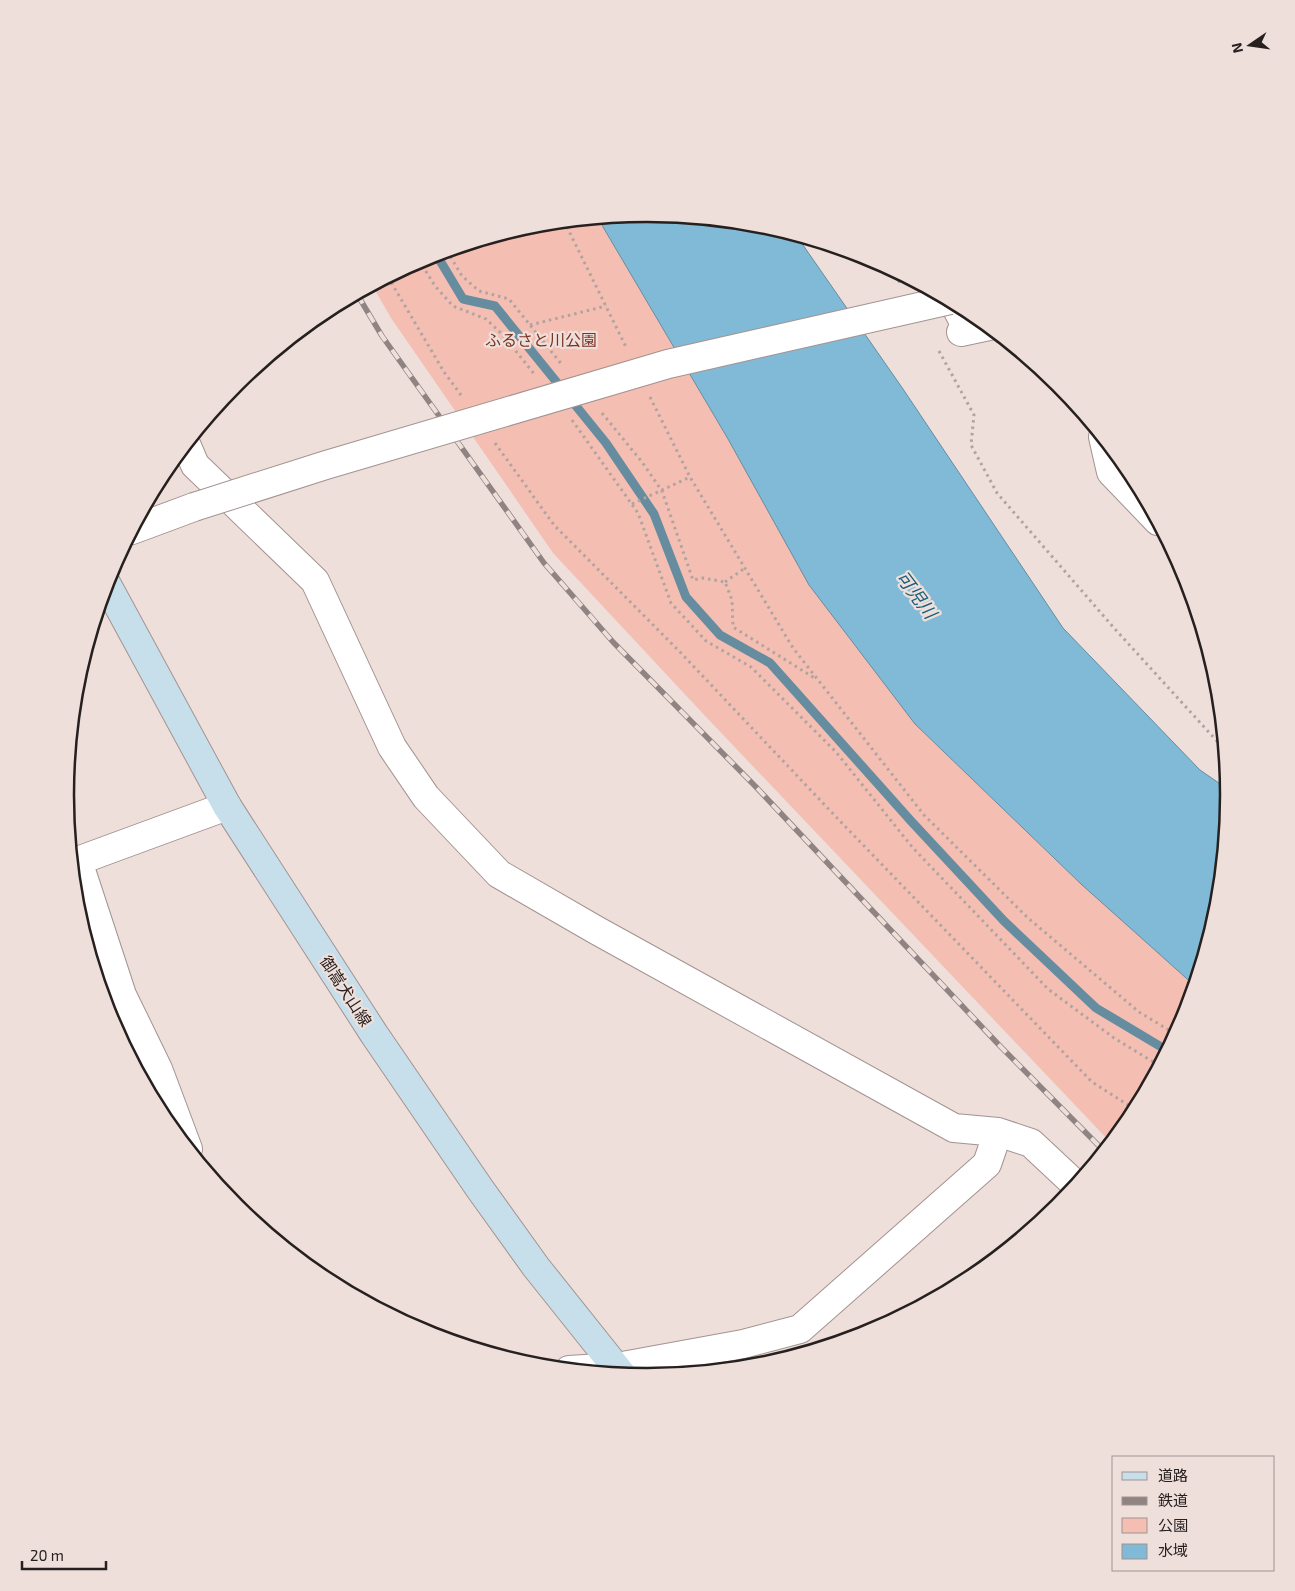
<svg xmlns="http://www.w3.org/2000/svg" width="1295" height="1591" font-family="'Exo 2','Noto Sans JP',sans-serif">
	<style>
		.green { fill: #f4bfb2 }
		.water { fill: #81bad7; stroke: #668ca0 }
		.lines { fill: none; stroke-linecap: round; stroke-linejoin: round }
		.stream { stroke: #668ca0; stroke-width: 9 }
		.service-casing { stroke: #a39390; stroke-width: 16 }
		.minor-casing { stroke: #a39390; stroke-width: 30 }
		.tertiary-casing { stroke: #a39390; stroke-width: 30 }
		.secondary-casing { stroke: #a39390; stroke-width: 30 }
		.path { stroke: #b0a3a0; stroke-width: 3; stroke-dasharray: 2.5 4; stroke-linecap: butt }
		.service { stroke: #fff; stroke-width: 14 }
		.minor { stroke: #fff; stroke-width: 28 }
		.tertiary { stroke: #fff; stroke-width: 28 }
		.secondary { stroke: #c6dfeb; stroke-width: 28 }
		.rail-casing { stroke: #8f8482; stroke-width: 5.5 }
		.rail { stroke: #efdfdb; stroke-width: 4; stroke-dasharray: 11; stroke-linecap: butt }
		.tertiary-bridge-casing { stroke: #a39390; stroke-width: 30; stroke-linecap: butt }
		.tertiary-bridge { stroke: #fff; stroke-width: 28 }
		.labels { text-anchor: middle; stroke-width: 4.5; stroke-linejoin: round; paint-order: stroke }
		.park-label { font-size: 16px; fill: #7a3424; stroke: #efdfdb }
		.street-label { font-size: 16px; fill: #26201f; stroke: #efdfdb }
		.water-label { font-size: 18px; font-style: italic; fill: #185f7c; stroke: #efdfdb }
		.rim { fill: none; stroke: #26201f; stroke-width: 2.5 }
	</style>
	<rect width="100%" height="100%" fill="#efdfdb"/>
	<path class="green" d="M600 218 603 227 728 439 915 724 1068 871 1196 986 1186 1019 1132 1119 1112 1144 707 718 553 553 391 318 372 285 425 257 534 224Z"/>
	<path class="water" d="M648 213 761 224 796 235 903 389 1063 628 1200 770 1229 790 1219 909 1195 986 1081 884 915 724 809 585 728 439 603 227 600 218Z"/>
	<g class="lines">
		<path class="stream" d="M436 254 463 299 495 306 606 443 654 514 686 597 720 635 770 663 911 821 1004 921 1096 1008 1168 1051"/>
		<g class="service-casing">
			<path id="service" d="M943 297 961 332"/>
		</g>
		<g class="minor-casing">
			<path id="minor" d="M961 332 989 326
				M1103 437 1111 472 1158 521
				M186 444 195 465 315 581 392 747 426 797 499 874 596 930 954 1128 998 1132 1031 1143 1077 1186
				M78 861 122 995 158 1069 188 1149
				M72 863 227 806
				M569 1370 617 1367 743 1344 800 1329 987 1164 998 1132"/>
		</g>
		<g class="tertiary-casing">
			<path id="tertiary" d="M132 530 194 507"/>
		</g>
		<g class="secondary-casing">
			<path id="secondary" d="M106 583 227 806 374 1034 480 1189 536 1267 623 1376"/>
		</g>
		<path class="path" d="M564 221 627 349
			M447 251 462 276 479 291 509 299 563 366
			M419 260 435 286 453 306 486 319 503 335 535 375
			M892 269 900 283
			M388 277 444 372 461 395
			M530 325 606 306
			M939 351 974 415 971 445 997 493 1114 628 1226 751
			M650 397 690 477 793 648 924 815 1028 918 1139 1012 1177 1035
			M602 413 642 462 662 491 693 580 703 578 725 582 732 600 733 627 816 679
			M572 420 638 513 671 603 706 641 751 667 836 752 913 848 1048 989 1114 1038 1160 1066
			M495 443 554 525 680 652 838 819 1092 1082 1136 1110
			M632 504 690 477
			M725 582 745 568"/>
		<use href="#service" class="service"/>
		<use href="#minor" class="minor"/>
		<use href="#tertiary" class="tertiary"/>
		<use href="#secondary" class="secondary"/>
		<g class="rail-casing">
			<path id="rail" d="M357 294 382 336 544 563 613 642 756 787 999 1045 1105 1152"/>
		</g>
		<use href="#rail" class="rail"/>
		<g class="tertiary-bridge-casing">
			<path id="tertiary-bridge" d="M194 507 326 465 668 364 950 300"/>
		</g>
		<use href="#tertiary-bridge" class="tertiary-bridge"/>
	</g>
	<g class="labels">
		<g class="park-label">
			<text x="541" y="346">ふるさと川公園</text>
		</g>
		<g class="street-label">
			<text transform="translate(346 991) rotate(57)" y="6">御嵩犬山線</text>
		</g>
		<g class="water-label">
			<text transform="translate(916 595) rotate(53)" y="6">可児川</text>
		</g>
	</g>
	<path d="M0 0H1295V1591H0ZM74 795a573 573 0 1 1 1146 0a573 573 0 1 1-1146 0Z" fill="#efdfdb" fill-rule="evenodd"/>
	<path class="rim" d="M74 795a573 573 0 1 1 1146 0a573 573 0 1 1-1146 0Z"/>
	<rect x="1112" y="1456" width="162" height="115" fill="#efdfdb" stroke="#9f9390"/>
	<rect x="1122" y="1472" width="25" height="8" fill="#c6dfeb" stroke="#9f9390"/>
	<text x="1158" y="1481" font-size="15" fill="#26201f">道路</text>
	<rect x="1122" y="1497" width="25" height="8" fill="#8f8482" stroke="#9f9390"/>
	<text x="1158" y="1506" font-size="15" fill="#26201f">鉄道</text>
	<rect x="1122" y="1518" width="25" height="15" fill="#f4bfb2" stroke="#9f9390"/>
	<text x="1158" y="1531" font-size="15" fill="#26201f">公園</text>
	<rect x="1122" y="1544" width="25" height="15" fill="#81bad7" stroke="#9f9390"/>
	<text x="1158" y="1556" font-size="15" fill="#26201f">水域</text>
	<g transform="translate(1250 45) rotate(257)" stroke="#efdfdb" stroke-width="4" paint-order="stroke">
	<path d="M0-4L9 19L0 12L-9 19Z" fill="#26201f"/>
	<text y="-8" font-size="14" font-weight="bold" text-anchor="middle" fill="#26201f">N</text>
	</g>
	<path d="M22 1561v8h84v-8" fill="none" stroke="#26201f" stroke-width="2.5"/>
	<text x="30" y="1561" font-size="15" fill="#26201f" stroke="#efdfdb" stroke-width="4" paint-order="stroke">20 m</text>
</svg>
